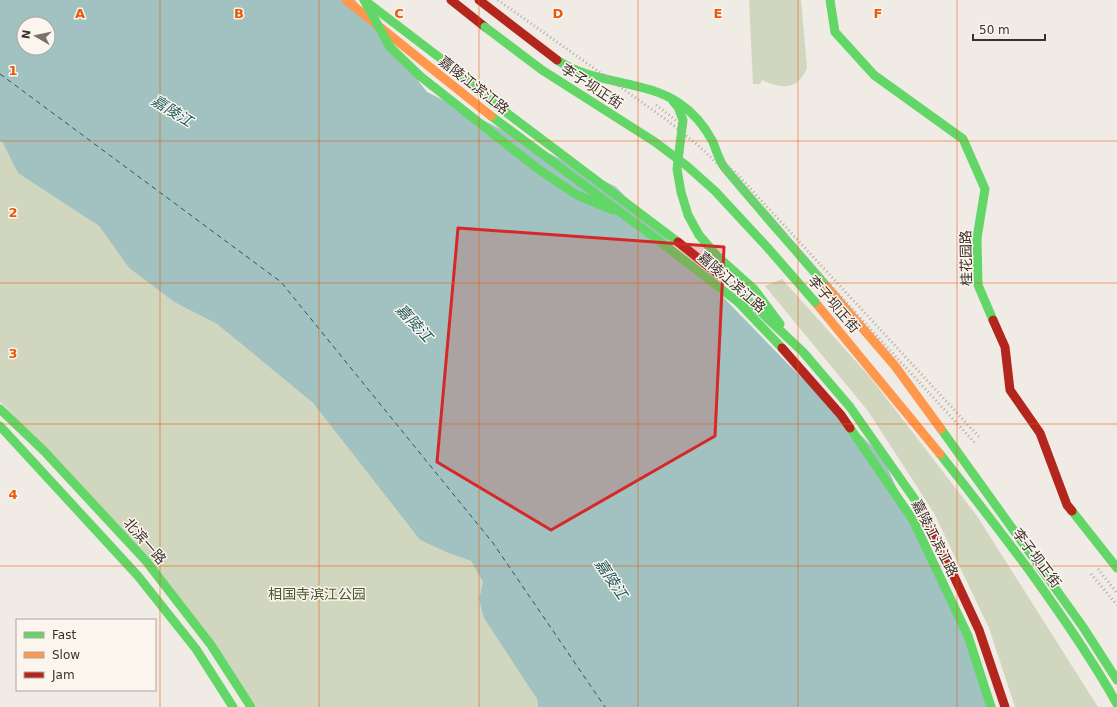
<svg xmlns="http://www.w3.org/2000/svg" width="1117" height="707" font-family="'DejaVu Sans','Noto Sans SC',sans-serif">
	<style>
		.green { fill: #d1d6bf }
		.water { fill: #a1c2c1; fill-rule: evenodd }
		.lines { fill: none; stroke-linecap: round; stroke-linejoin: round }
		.ferry { stroke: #1f5a5e; stroke-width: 1; stroke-dasharray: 5 4; stroke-linecap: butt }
		.fast { stroke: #63d668; stroke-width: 9 }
		.slow { stroke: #ff974d; stroke-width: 9 }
		.jam { stroke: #b3261e; stroke-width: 9 }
		.rail { stroke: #b1aca8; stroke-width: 3; stroke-dasharray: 1 3; stroke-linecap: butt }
		.fast-bridge { stroke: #63d668; stroke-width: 9 }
		.marked { fill: #d62828; fill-opacity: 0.2; stroke: #d62828; stroke-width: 3; stroke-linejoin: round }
		.grid { fill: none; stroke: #e8590c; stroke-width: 1; stroke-opacity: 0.55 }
		.labels { text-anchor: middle; stroke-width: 3; stroke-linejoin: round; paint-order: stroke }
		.street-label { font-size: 14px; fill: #3b302b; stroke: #fbf5ee }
		.park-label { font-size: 14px; fill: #4a5a2e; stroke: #fbf5ee }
		.water-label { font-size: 15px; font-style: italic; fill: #1f5a5e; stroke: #fbf5ee }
		.grid-label { font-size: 13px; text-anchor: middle; font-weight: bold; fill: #e8590c; stroke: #fbf5ee; stroke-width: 3; stroke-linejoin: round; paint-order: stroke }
	</style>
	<rect width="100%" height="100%" fill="#f0ebe5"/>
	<path class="green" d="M749 0H801L807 68C797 91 781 89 762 80L760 84H753Z
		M0 141H2L19 173 99 226 129 268 174 302 217 324 313 403 420 540 448 553 471 561 483 582 479 599 537 699 538 707H257L214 642 6 407 0 402Z
		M782 279 870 377 977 516 1098 707H1015L989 628 934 513 868 411 765 286Z"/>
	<path class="water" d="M0 0H355L427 92 616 187 786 362 882 456 996 707H538L537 699 484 618 479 599 483 582 471 561 448 553 420 540 313 403 217 324 174 302 129 268 99 226 18 173 2 141H0ZM24 24H48V48H24Z"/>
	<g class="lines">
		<path class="ferry" d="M0 74 281 282 493 543 605 707"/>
		<path class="fast" d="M364 0 444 61 491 101 678 242
			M830 0 835 32 874 75 963 139 985 189 977 238 978 285 993 320
			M557 60C594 85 643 79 679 103 694 113 705 127 713 142 716 150 719 160 724 167 758 208 793 247 827 287
			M420 76 538 169 577 195 613 210
			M673 101 678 107 683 120 677 169 681 192 688 215 699 235 717 256 754 289 780 324
			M491 116 658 240 738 302 782 348
			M747 299 803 352 850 407 925 514
			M0 409 44 451 146 561 211 645 251 707
			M0 426 138 576 196 649 233 707
			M850 428 913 520 968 636 991 707
			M941 429 1083 627 1117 680
			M940 454C970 492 1000 531 1029 570 1060 613 1091 657 1117 704
			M1072 511 1117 568"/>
		<path class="slow" d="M346 0 491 116
			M827 287 895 366 941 429
			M815 302 940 454"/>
		<path class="jam" d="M451 0 485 27
			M479 0 557 60
			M678 242 719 275
			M993 320 1005 347 1010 390 1040 433 1067 505 1072 511
			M782 348 841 415 850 428
			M925 514 979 630 1005 707"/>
		<path class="rail" d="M498 0 668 121 700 147 731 177 975 443
			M656 105 682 125
			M722 161 736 173 981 439
			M1098 569 1117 593
			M1091 574 1117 605"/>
		<path class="fast-bridge" d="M364 0 390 47 420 76
			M485 27 542 70 655 142 687 166 715 191 767 247 815 302"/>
	</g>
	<path class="marked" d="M458 228 724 247 715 436 551 530 437 462Z"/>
	<path class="grid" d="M160 0V707M319 0V707M479 0V707M638 0V707M798 0V707M957 0V707M0 141H1117M0 283H1117M0 424H1117M0 566H1117"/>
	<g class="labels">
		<g class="street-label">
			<text transform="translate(474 85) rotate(38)" y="5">嘉陵江滨江路</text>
			<text transform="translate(592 86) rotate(33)" y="5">李子坝正街</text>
			<text transform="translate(966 258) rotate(-91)" y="5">桂花园路</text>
			<text transform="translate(732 282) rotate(41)" y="5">嘉陵江滨江路</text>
			<text transform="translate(834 304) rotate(49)" y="5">李子坝正街</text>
			<text transform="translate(935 538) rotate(63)" y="5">嘉陵江滨江路</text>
			<text transform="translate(145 541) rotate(49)" y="5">北滨一路</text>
			<text transform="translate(1037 558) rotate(53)" y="5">李子坝正街</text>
		</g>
		<g class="park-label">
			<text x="317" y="599">相国寺滨江公园</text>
		</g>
		<g class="water-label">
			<text transform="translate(172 111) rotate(32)" y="5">嘉陵江</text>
			<text transform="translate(414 323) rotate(47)" y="5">嘉陵江</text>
			<text transform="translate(611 579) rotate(56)" y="5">嘉陵江</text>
		</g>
	</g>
	<g class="grid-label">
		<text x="80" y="18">A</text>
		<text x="239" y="18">B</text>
		<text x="399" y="18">C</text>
		<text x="558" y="18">D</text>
		<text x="718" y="18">E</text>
		<text x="878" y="18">F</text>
		<text x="13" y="75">1</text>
		<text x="13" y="217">2</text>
		<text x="13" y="358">3</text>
		<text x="13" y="499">4</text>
	</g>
	<rect x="16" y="619" width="140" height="72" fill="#fbf5ee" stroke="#aea6a0"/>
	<rect x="24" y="632" width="20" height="6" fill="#63d668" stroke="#aea6a0"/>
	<text x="52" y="639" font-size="12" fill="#3b302b">Fast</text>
	<rect x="24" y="652" width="20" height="6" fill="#ff974d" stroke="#aea6a0"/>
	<text x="52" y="659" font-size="12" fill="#3b302b">Slow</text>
	<rect x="24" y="672" width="20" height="6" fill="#b3261e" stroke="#aea6a0"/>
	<text x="52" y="679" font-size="12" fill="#3b302b">Jam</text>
	<g transform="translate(36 36) rotate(279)"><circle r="19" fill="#fbf5ee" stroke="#aea6a0"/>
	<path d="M0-3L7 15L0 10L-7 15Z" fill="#7a716c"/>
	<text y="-6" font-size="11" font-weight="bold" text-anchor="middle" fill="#3b302b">N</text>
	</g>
	<path d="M973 34v6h72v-6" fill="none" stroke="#3b302b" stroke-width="2"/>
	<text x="979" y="34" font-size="12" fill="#3b302b" stroke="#fbf5ee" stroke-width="3" paint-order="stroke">50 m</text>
</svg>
